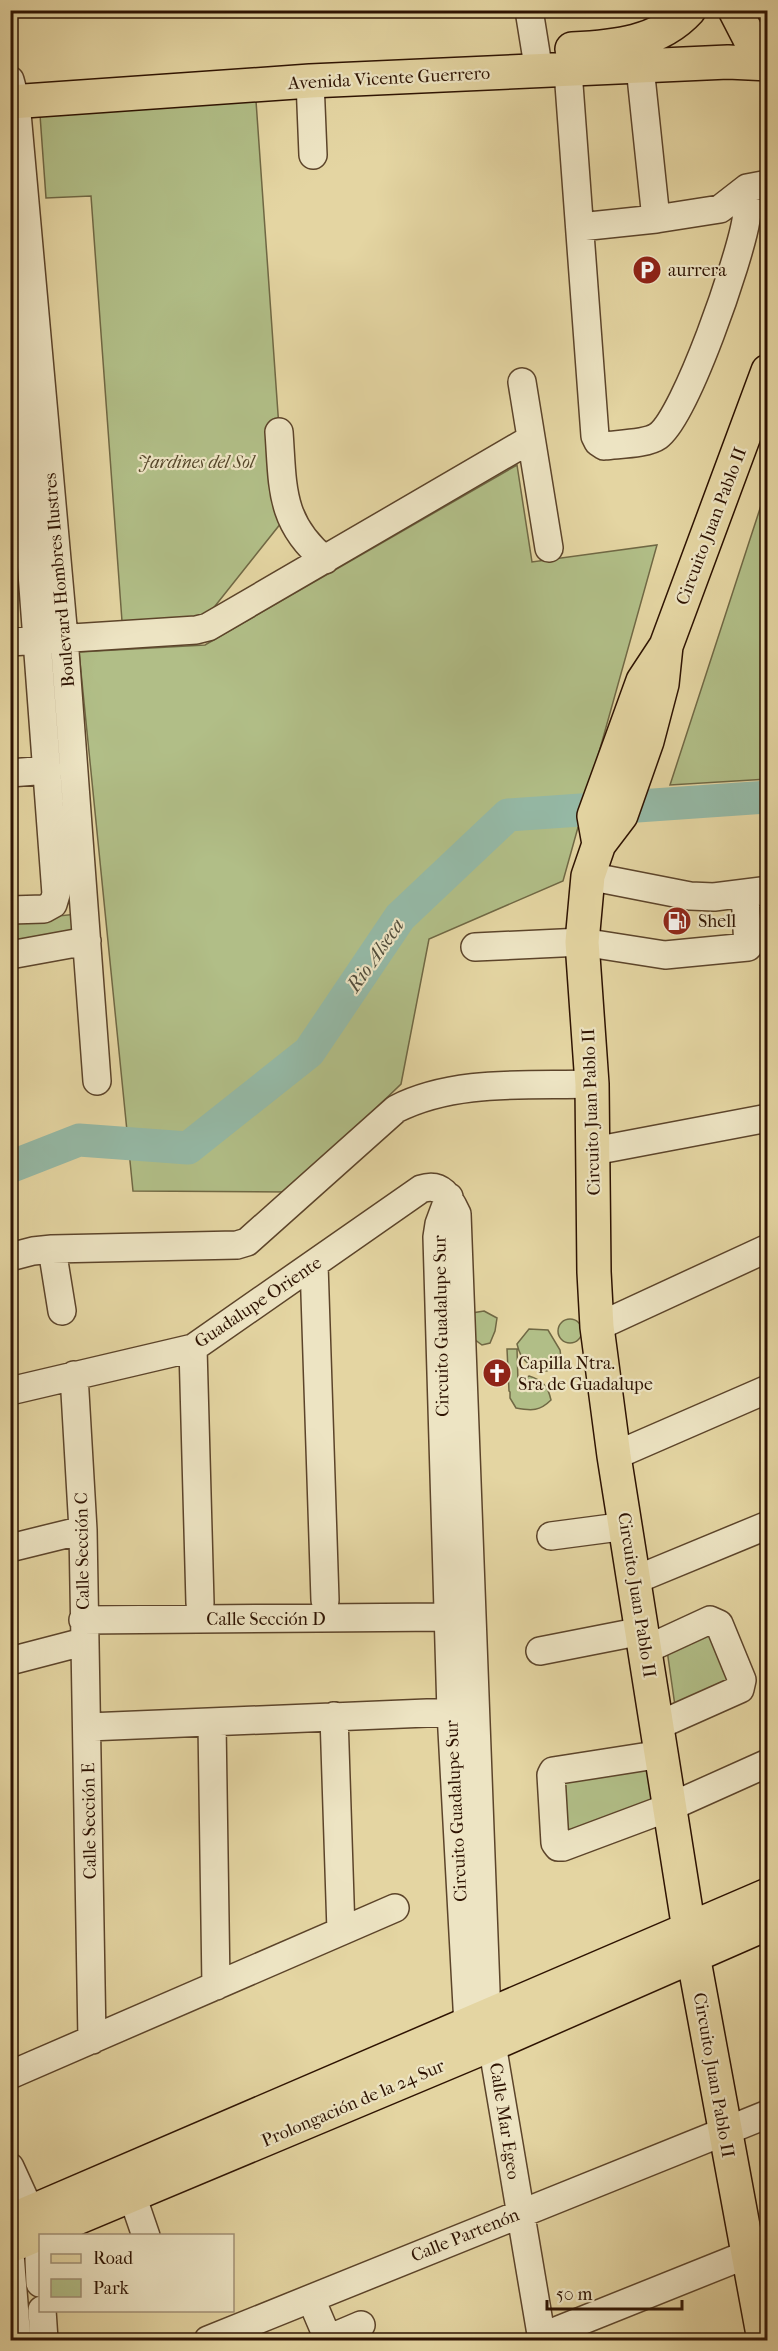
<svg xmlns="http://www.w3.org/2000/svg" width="778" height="2351" font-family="'IM FELL French Canon',serif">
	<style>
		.green { fill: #b1be87; stroke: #706844; stroke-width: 1.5 }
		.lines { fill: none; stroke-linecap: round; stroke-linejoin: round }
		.river { stroke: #95b9a6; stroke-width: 33 }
		.minor-casing { stroke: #5c442a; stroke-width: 30 }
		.major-casing { stroke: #2e1302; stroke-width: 36 }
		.minor { stroke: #ede4c3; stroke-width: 27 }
		.major { stroke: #e4d5a2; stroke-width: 33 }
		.labels { text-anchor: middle; stroke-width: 4.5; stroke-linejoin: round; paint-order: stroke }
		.street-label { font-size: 18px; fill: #2e1302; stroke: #ede4c3 }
		.poi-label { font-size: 18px; fill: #2e1302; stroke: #ede4c3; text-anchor: start }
		.park-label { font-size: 18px; font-style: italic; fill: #55462a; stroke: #ede4c3 }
		.water-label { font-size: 20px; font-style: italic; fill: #524d3b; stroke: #ede4c3 }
	</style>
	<rect width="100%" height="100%" fill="#e4d5a2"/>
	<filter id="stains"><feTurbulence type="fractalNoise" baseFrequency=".00333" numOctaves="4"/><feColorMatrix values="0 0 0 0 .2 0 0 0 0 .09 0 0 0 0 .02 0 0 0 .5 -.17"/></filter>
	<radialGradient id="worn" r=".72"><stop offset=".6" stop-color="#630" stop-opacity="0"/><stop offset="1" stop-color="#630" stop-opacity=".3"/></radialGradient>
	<path class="green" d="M256 101 284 499 289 513 196 630 123 635 91 196 46 198 40 115Z
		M517 465 532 562 657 545 563 881 429 939 401 1084 289 1192 133 1191 79 652 205 645Z
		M767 487V779L670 785Z
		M77 914V933L11 945V921Z
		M484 1311 497 1318 495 1331 490 1343 482 1345 474 1339 472 1313Z
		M558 1331a12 12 0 1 1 24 0a12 12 0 1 1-24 0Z
		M529 1329 548 1330 560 1350 561 1357 547 1371C530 1367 521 1362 517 1344Z
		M507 1349H517L518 1382 529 1376C542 1380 548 1386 551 1400 540 1411 532 1411 516 1408L510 1398V1392L509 1391Z
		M714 1623 741 1685 676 1713 666 1643Z
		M657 1758 664 1796 559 1843 557 1773Z"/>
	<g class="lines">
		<path class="river" d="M10 1167 79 1140 188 1148 309 1052 400 917 508 815 768 797"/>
		<g class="minor-casing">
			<path id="minor" d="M529 10 539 72
				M640 67 656 219
				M568 71 595 436 598 442 604 446C618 444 647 444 658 436 686 416 740 258 746 220 748 210 747 198 747 188
				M10 80 16 102 64 638 97 1081
				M310 81 313 155
				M580 227 656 219 720 209 747 188 768 184
				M10 279 56 894 53 904 44 909 10 910
				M522 382 549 548
				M279 432C283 486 279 522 325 560
				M10 642 196 630 208 627 531 439
				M10 773 48 770
				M588 876 690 896 714 897 768 890
				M475 947 582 942 665 955 748 947 745 893
				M10 955 87 941
				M594 1151 768 1118
				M449 1197 439 1224 437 1237 451 1712 468 2025
				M52 1249 62 1311
				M10 1257 33 1251 52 1249 237 1245 247 1242 396 1109C455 1079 527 1086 592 1084
				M314 1264 325 1600
				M597 1327 768 1248
				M193 1348 200 1603
				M74 1375 83 1530 92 2040
				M10 1391 193 1348 421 1189C442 1182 449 1197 457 1214L487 2017
				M614 1456 768 1389
				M551 1536 627 1526
				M10 1548 83 1530
				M635 1580 768 1525
				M83 1620 448 1617
				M645 1650 710 1620 719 1624 742 1680 740 1689 657 1726
				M540 1651 642 1631
				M10 1661 83 1642
				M334 1716 341 1931
				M212 1723 216 1986
				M88 1727 451 1712
				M662 1754 553 1771 551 1775 555 1843 558 1847H563L670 1807 768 1763
				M492 2044 542 2340
				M10 2075 395 1908
				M10 2167 31 2213 38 2234 40 2283
				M132 2195 146 2236
				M10 2254 17 2340
				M311 2299 328 2339 361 2325
				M42 2310 44 2340
				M541 2337 768 2246
				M208 2340 768 2114"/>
		</g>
		<g class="major-casing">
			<path id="major" d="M735 10 752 43 768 63
				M572 49C614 47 659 43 689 10
				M10 102 310 81 728 62 768 64
				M666 646 662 684 647 741 621 815 599 844 588 876 582 942 592 1084 594 1272 597 1327 614 1456 693 1955 764 2340
				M599 844 594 816 643 681 666 646 768 371
				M10 2221 768 1895
				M10 2246 492 2044 768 1923"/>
		</g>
		<use href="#minor" class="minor"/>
		<use href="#major" class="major"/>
	</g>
	<defs>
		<g id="parking-disc" transform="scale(1.5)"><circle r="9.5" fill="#8f2418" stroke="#ede4c3"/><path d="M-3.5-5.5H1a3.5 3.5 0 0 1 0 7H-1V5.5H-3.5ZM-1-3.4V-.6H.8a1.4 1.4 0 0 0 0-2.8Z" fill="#fff"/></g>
		<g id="fuel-disc" transform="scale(1.5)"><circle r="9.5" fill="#8f2418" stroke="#ede4c3"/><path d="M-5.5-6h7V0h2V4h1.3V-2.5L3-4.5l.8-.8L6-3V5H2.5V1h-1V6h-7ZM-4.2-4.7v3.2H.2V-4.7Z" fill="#fff"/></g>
		<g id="church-disc" transform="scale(1.5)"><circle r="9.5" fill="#8f2418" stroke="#ede4c3"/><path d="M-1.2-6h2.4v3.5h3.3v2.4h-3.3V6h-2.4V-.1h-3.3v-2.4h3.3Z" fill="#fff"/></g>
	</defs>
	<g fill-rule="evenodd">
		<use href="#parking-disc" x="647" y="270"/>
		<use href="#fuel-disc" x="677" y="921"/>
		<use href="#church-disc" x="497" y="1373"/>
	</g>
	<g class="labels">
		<g class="street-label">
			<text transform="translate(389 78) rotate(-3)" y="6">Avenida Vicente Guerrero</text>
			<text transform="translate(711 526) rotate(-69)" y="6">Circuito Juan Pablo II</text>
			<text transform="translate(59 580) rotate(-95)" y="6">Boulevard Hombres Ilustres</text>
			<text transform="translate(591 1112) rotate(-92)" y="6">Circuito Juan Pablo II</text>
			<text transform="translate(258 1302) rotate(-34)" y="6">Guadalupe Oriente</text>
			<text transform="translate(441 1326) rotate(-91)" y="6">Circuito Guadalupe Sur</text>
			<text transform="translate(82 1551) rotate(-91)" y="6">Calle Sección C</text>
			<text transform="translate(637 1595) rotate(81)" y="6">Circuito Juan Pablo II</text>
			<text x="266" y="1625">Calle Sección D</text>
			<text transform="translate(456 1811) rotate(-93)" y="6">Circuito Guadalupe Sur</text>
			<text transform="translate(89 1821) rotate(-91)" y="6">Calle Sección E</text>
			<text transform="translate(714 2075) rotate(80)" y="6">Circuito Juan Pablo II</text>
			<text transform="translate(353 2103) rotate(-23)" y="6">Prolongación de la 24 Sur</text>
			<text transform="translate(505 2121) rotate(81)" y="6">Calle Mar Egeo</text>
			<text transform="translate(465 2235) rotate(-22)" y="6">Calle Partenón</text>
		</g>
		<g class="poi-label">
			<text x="668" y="276">aurrera</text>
			<text x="698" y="927">Shell</text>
			<text x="518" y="1369">Capilla Ntra.<tspan x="518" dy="21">Sra de Guadalupe</tspan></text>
		</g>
		<g class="park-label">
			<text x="196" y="468">Jardines del Sol</text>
		</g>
		<g class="water-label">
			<text transform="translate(375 955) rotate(-55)" y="7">Rio Alseca</text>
		</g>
	</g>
	<rect width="778" height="2351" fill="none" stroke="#e4d5a2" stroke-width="36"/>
	<rect x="12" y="12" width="754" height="2327" fill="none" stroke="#2e1302" stroke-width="3"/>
	<rect x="18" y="18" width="742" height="2315" fill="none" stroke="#2e1302" stroke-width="1.5"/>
	<rect x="39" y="2234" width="195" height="78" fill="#ede4c3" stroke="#a19076" stroke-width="1.5"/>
	<rect x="51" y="2254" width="30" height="9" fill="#e4d5a2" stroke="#a19076" stroke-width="1.5"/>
	<text x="93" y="2264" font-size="18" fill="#2e1302">Road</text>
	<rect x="51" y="2279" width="30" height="18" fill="#b1be87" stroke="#a19076" stroke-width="1.5"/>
	<text x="93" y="2294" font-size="18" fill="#2e1302">Park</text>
	<path d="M547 2300v9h135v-9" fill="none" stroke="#2e1302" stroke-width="3"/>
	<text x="556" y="2300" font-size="18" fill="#2e1302" stroke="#ede4c3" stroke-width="4.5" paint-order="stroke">50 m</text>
	<rect width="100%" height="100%" filter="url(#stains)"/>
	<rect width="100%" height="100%" fill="url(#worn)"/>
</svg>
